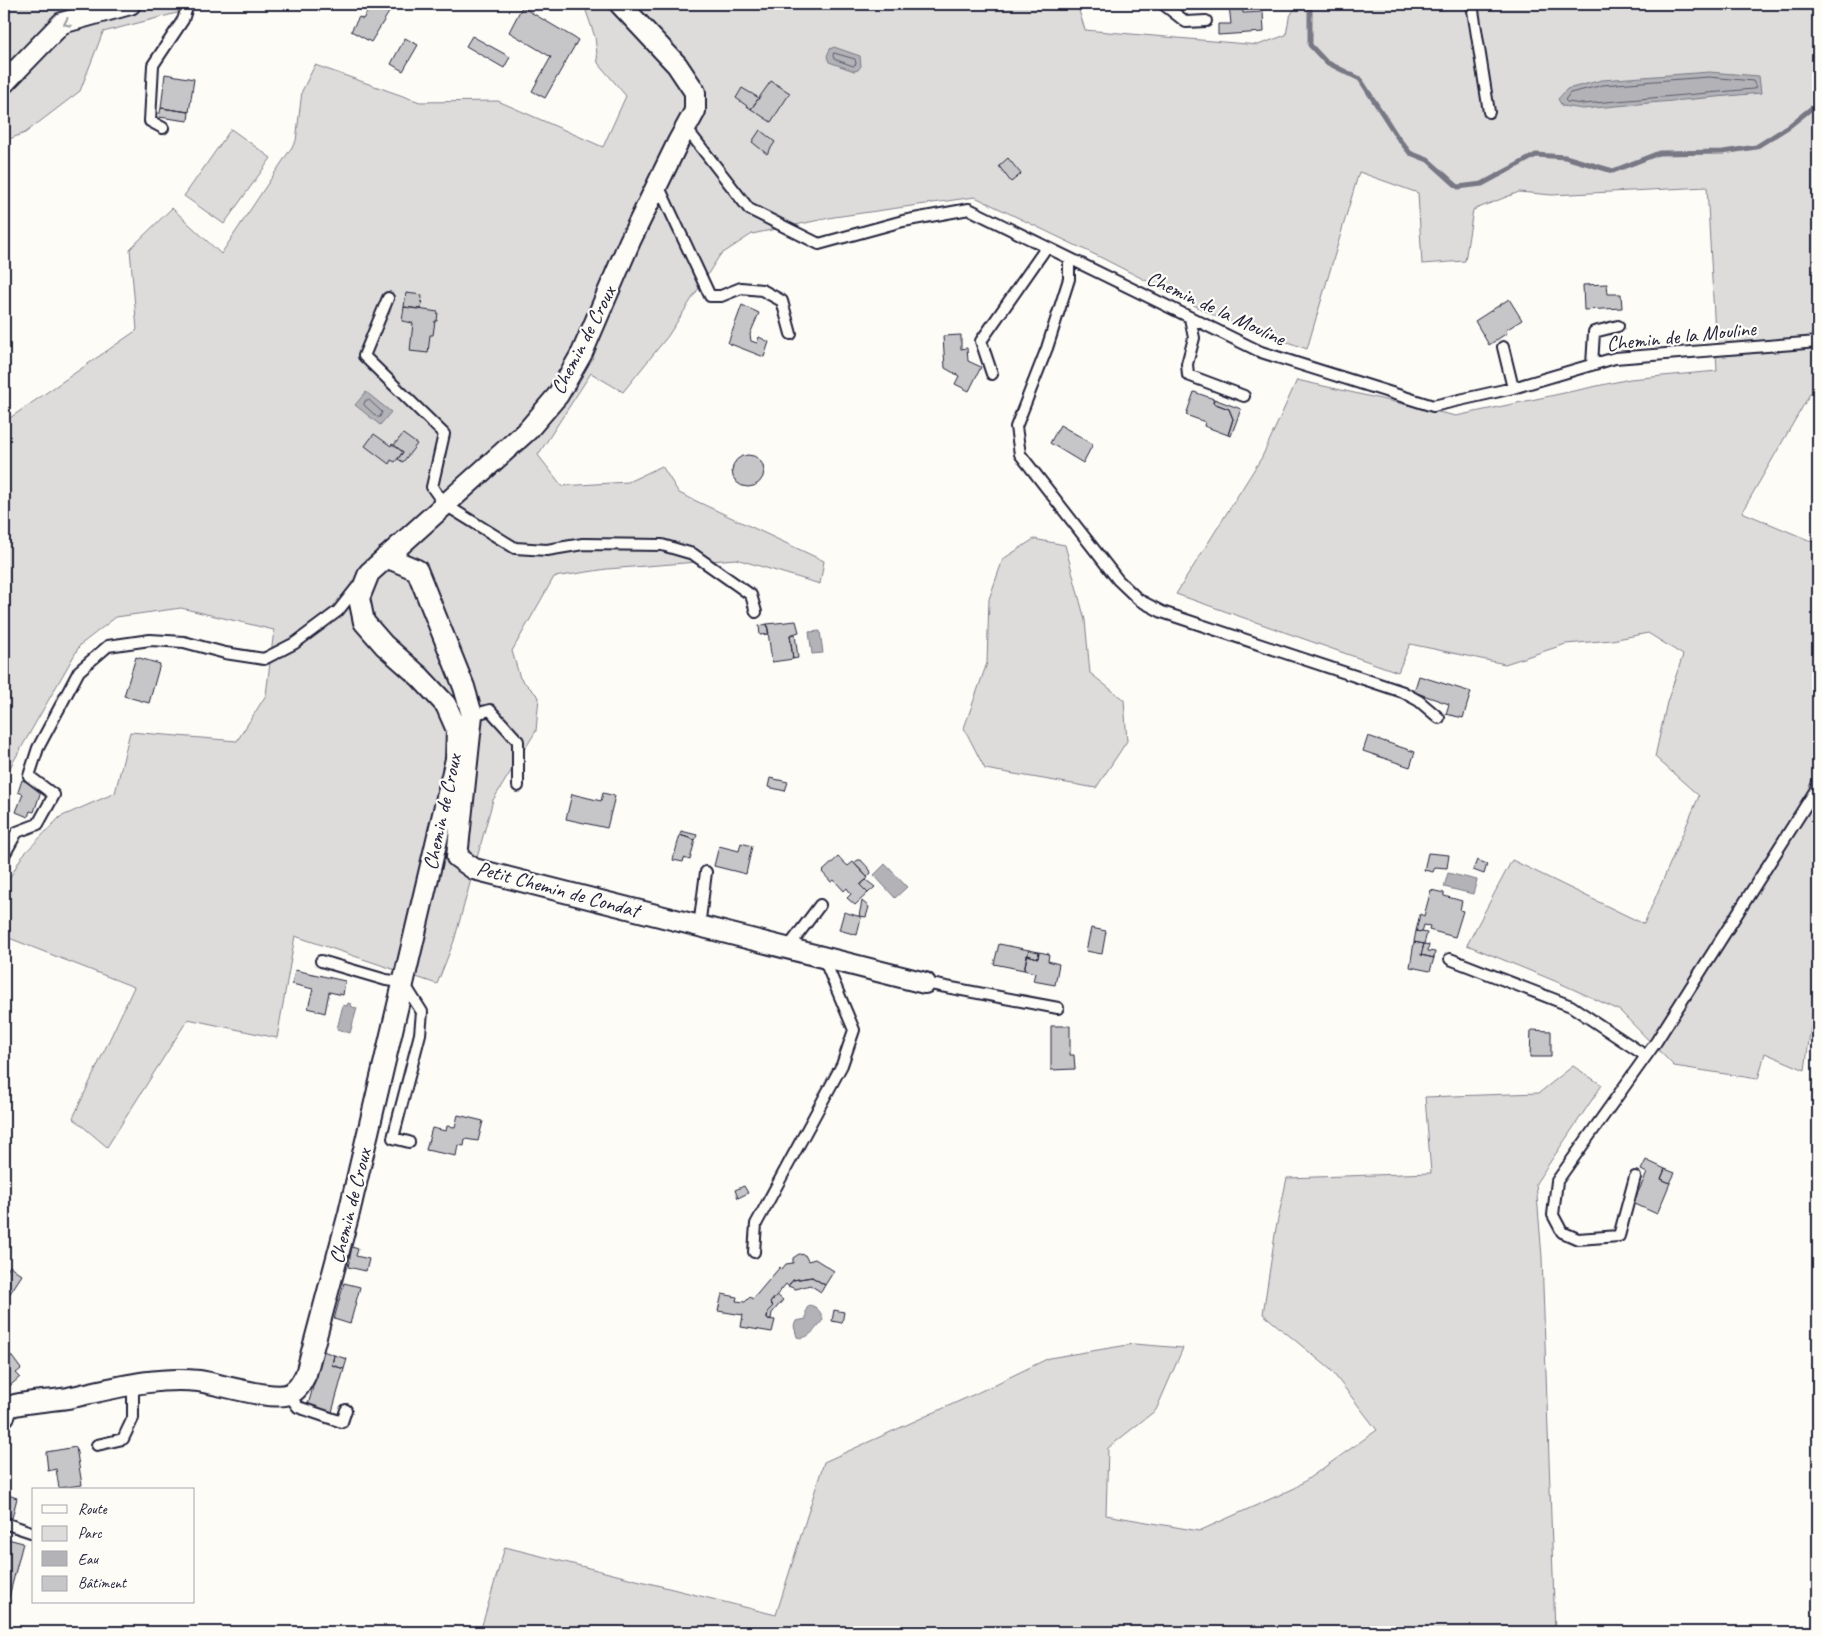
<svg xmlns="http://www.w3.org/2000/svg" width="1822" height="1636" font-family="Caveat,sans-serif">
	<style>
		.green { fill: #dddcdb; stroke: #807f8b }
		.water { fill: #b2b2b7; stroke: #787885 }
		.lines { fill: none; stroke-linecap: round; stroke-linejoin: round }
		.shore { stroke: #5c5c6d; stroke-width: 1 }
		.stream { stroke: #787885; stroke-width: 5 }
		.building { fill: #c6c6c8; stroke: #22223b }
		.lane-casing { stroke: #22223b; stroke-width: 14 }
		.street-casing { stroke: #22223b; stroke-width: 24 }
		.lane { stroke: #fdfcf7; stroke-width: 10 }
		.street { stroke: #fdfcf7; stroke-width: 20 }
		.oneway { stroke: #9a9aa2 }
		.labels { text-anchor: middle; stroke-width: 4.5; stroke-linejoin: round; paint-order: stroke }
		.street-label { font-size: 21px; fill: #22223b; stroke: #fdfcf7 }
	</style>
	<rect width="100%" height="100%" fill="#fdfcf7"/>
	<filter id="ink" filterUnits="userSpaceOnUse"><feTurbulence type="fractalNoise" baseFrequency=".02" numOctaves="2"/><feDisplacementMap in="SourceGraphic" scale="10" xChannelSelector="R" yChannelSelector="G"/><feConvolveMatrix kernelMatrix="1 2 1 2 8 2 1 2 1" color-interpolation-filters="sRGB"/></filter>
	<g filter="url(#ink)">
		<path class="green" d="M4 4H212L103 32 80 91 25 133 4 141Z
			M562 4H1077L1085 30 1258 45 1286 35 1289 18 1297 4H1818V380L1742 512 1818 544V992L1815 996 1805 1070 1765 1053 1758 1079 1674 1066 1619 1010 1555 981 1467 945 1512 860 1644 924 1699 796 1655 757 1667 702 1683 655 1648 633 1612 640 1566 644 1505 664 1410 644 1398 672 1176 594 1262 457 1297 380 1456 416 1630 379 1717 371 1707 187 1552 195 1519 192 1473 210 1465 261 1422 264 1418 193 1359 172 1307 349 1217 317 1104 259 975 197 834 217 752 234 720 255 668 336 623 392 591 373 538 455 562 486 628 482 662 466 679 493 824 561 820 584 736 559 607 569 554 577 512 651 520 678 539 697 536 731 493 800 454 941 437 984 295 936 277 1038 188 1019 107 1147 73 1118 134 987 4 936V888L22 856 60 817 115 793 130 732 237 741 266 695 274 630 181 608 116 617 80 645 4 778V422L137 330 130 249 172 208 221 254 296 141 302 91 315 65 420 102 498 101 603 147 626 96 598 63 595 37 585 8Z
			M231 129 271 158 224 224 184 196Z
			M1034 539 1065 545 1085 620 1090 673 1124 700 1127 741 1096 788 985 769 964 728 987 663 989 599 1003 559Z
			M1573 1066 1602 1085 1536 1183 1542 1257 1555 1632H480L505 1547 776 1615 824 1462 975 1394 1049 1358 1134 1344 1183 1348 1156 1410 1108 1448 1106 1515 1199 1531 1295 1488 1377 1430 1330 1369 1263 1314 1276 1228 1287 1178 1431 1173 1425 1097 1539 1093Z"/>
		<path class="water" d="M834 47 860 56 861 66 858 70 854 71 829 62 827 56 830 49Z
			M1709 72 1759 76 1761 93 1583 109 1562 106 1558 99 1567 89 1602 80Z
			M366 392 391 412 380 425 355 405Z
			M820 631 823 653 812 654 809 632Z
			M885 864 907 887 895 898 874 875Z
			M1448 873 1477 880 1473 894 1444 887Z
			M348 1003 351 1004 352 1007 357 1008 350 1033 337 1029 343 1005 347 1006Z
			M809 1305C817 1306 822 1313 823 1320 816 1328 808 1341 797 1337L794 1326 796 1321 806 1319V1310Z"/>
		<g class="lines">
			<path class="shore" d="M834 53 855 59 856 64 853 66 834 59 833 56Z
				M1709 77 1753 81 1756 87 1753 89 1583 104 1567 102 1565 100 1570 93 1603 85Z
				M366 400H369L382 412 380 417H377L364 405Z"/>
			<path class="stream" d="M1310 4V45L1326 62 1360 79 1398 138 1410 153 1428 160 1458 187 1482 184 1536 155 1565 157 1613 171 1659 153 1723 152 1756 147 1788 127 1818 103"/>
		</g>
		<path class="building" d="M372 4H394L371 42 351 31 359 17 363 19Z
			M1242 4 1243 13 1263 12 1264 32 1218 35V24H1231L1229 5Z
			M522 7 578 40 545 98 532 91 551 57 509 32Z
			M472 36 510 57 504 68 466 46Z
			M405 38 418 45 403 71 391 64Z
			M165 74 194 79 189 112 161 108Z
			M771 81 790 93 771 122 751 109Z
			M742 88 759 98 751 109 736 98Z
			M161 108 189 112 188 121 159 117Z
			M760 130 775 142 767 154 752 142Z
			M1008 158 1021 174 1011 182 999 166Z
			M4 196 9 210 4 212Z
			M1607 284 1608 294H1621L1622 308 1584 310 1583 285Z
			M406 293 422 295 421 309 404 307Z
			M1509 299 1522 320 1506 330 1507 333 1489 345 1475 321Z
			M742 305 759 313 750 334 751 341 757 343 759 337 769 342 764 357 728 343Z
			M404 307 438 312 437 321H435L433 335H430L428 353 410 351 413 323 402 321Z
			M961 335V349L967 348 968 361 981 367 969 391 955 384 959 376 945 368 943 336Z
			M1194 392 1214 399 1213 403 1229 409 1233 419 1228 435 1204 426 1205 422 1186 415Z
			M1214 399 1241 409 1231 436 1228 435 1233 419 1229 409 1213 403Z
			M1060 425 1093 444 1083 463 1050 443Z
			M374 434 391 446 392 444 403 452 395 462 391 460 389 464 365 446Z
			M403 434 417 444 403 462 398 459 403 452 394 445Z
			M732 471a16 16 0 1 1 32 0a16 16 0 1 1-32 0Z
			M796 621 799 632 790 635 793 659 772 662 767 624Z
			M767 624 769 634 760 635 759 626Z
			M795 634 798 658 793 659 790 635Z
			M136 657 160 664 149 703 124 696Z
			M1419 676 1471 692 1463 718 1446 714 1449 704 1414 692Z
			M1368 736 1415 752 1410 767 1363 751Z
			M770 778 788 782 785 791 768 787Z
			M22 780 42 788 34 812 30 811 28 817 16 812 23 794 18 792Z
			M603 793 615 796 607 828 566 819 572 794 601 801Z
			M681 831 697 835 695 840 680 835Z
			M680 835 695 840 690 860 684 858 683 862 673 860Z
			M741 843 752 846 746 874 714 866 719 846 739 851Z
			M1428 853 1449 855 1447 868 1435 867 1433 872 1424 870Z
			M838 857 848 866 853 862 868 878 860 885 868 893 855 905 847 898 851 894 847 888 844 891 834 880 831 882 822 872Z
			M858 860H861L870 870 871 873 867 877 854 863Z
			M1477 860 1487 864 1484 874 1473 870Z
			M866 880 875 887 868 893 860 885Z
			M1431 890 1444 893V896L1462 901 1460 910 1463 911 1455 937 1429 930 1430 926 1424 925 1422 932 1416 931 1420 914 1424 916Z
			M862 901 869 907 866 917 859 916Z
			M844 912 861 917 857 935 839 930Z
			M1091 928 1106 931 1102 954 1086 951Z
			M1416 931 1427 933 1424 944 1414 942Z
			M1414 942 1424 944 1421 955 1434 958 1430 971 1410 967Z
			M999 944 1029 950 1024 970 994 964Z
			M1424 944 1429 945 1428 951 1435 952 1434 958 1421 955Z
			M1029 950 1039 952 1038 958 1027 955Z
			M1039 952 1049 954 1048 961 1059 964 1055 985 1033 981 1035 973 1024 970 1027 955 1038 958Z
			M295 970 345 981 343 995 329 992 325 1013 308 1008 313 989 292 984Z
			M1051 1026H1070V1055H1074L1075 1069 1051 1070Z
			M1531 1030 1551 1031V1057H1530Z
			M458 1115 483 1121 478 1141 465 1139 464 1146 458 1145 456 1156 426 1150 432 1128 446 1131 447 1126 455 1127Z
			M1646 1160 1665 1169 1661 1179 1670 1183 1657 1214 1633 1203 1647 1173 1641 1170Z
			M1665 1169 1675 1173 1670 1183 1661 1179Z
			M744 1186 748 1193 738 1198 735 1190Z
			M352 1247 358 1249 356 1256 369 1259 366 1271 348 1267Z
			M799 1254 805 1255 808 1261 815 1259 834 1271 825 1285 812 1277 793 1280 788 1286 786 1284 770 1303 773 1306 768 1311 767 1319 775 1320 772 1332 741 1327 743 1315 718 1311 722 1294 737 1297 736 1301 745 1302 750 1297 753 1299 780 1267 782 1269 786 1264 793 1263V1258Z
			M10 1266 22 1275 7 1298 4 1296V1276Z
			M812 1277 825 1285 821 1292 810 1285 796 1289 788 1286 793 1280Z
			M344 1283 360 1287 350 1324 334 1319Z
			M777 1295 783 1300 772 1313 771 1319H767L768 1311 773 1306 770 1303Z
			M834 1310 844 1312 842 1323 832 1321Z
			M4 1346 21 1369 16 1373 20 1377 5 1390Z
			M323 1351 334 1355 332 1365 344 1369 332 1412 308 1405Z
			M334 1355 347 1359 344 1369 332 1365Z
			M76 1447 82 1485 59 1488 56 1469 48 1471 46 1452Z
			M5 1494 17 1498 12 1518 4 1516Z
			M4 1538 23 1543 5 1612 4 1611Z"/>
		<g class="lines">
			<g class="lane-casing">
				<path id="lane" d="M1163 4 1186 22 1206 21
					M1472 4 1489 112
					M163 128 150 121 153 65 183 20 188 4
					M686 128 749 209 819 244 903 221 969 209 1261 352 1433 406 1513 388 1615 358 1818 342
					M658 185 710 296H721L741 288 762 290 782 301 791 334
					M1069 259V279L1047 348 1016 427 1020 454 1118 580 1139 600 1162 612 1403 692 1419 701 1439 718
					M388 298 364 356 444 434 432 487 444 504 515 548 547 550 583 544 662 545 693 554 751 595 756 612
					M1190 318 1194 338 1187 364 1188 375 1244 396
					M1503 347 1513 388
					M1592 365 1594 332 1618 326
					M992 374 981 341 1046 248
					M472 715 490 710 518 741V786
					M4 855 17 832 38 824 54 795 29 776 38 748 79 671 108 646 150 640 184 642 225 653 264 659 295 643 338 611 357 587
					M699 927 706 872
					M787 949 820 905
					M1450 959 1571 1006 1646 1056
					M321 961 386 980 403 982 422 1012 420 1034 393 1138 409 1142
					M925 983 1058 1008
					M1635 1177 1619 1236 1578 1239 1562 1232 1553 1215 1557 1181 1656 1042 1815 791 1818 782
					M754 1252 756 1224 842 1065 854 1030 824 959
					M289 1395 298 1407 342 1422 346 1410
					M97 1445 123 1439 133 1418V1385
					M4 1523 34 1533"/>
			</g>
			<g class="street-casing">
				<path id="street" d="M4 83 62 23 130 4
					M386 557 417 570 464 687 472 715 457 857 474 869 925 983
					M4 1416 8 1407 15 1405C32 1401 50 1401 68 1398 111 1389 155 1376 199 1381 220 1384 272 1401 289 1394 298 1391 302 1382 306 1374L349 1213 456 759 457 730 446 705 420 677 384 645 364 622 359 598 369 573 528 430 558 395 582 353 630 241 678 142 695 111V92L677 65 620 4"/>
			</g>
			<use href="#lane" class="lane"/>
			<use href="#street" class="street"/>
		</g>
		<defs><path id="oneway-chevron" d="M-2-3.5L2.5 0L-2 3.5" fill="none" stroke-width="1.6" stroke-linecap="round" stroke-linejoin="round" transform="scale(1.25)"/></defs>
		<use class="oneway" href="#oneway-chevron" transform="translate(67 23) rotate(156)"/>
	</g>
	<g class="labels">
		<g class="street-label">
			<text transform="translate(1216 308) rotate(25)" y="7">Chemin de la Mouline</text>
			<text transform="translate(1681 336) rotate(-6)" y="7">Chemin de la Mouline</text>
			<text transform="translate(583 340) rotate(-63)" y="7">Chemin de Croux</text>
			<text transform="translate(442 812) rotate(-78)" y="7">Chemin de Croux</text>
			<text transform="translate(558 889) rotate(15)" y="7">Petit Chemin de Condat</text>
			<text transform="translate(350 1206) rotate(-76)" y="7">Chemin de Croux</text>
		</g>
	</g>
	<rect width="1822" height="1636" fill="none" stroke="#fdfcf7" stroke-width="20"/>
	<rect x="10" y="10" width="1802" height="1616" fill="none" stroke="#22223b" stroke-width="2" filter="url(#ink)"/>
	<rect x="32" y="1488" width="162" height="115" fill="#fdfcf7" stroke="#a5a5ac"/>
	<rect x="42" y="1505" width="25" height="8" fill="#fdfcf7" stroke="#a5a5ac"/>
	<text x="78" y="1514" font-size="15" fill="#22223b">Route</text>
	<rect x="42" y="1526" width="25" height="15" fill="#dddcdb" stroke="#a5a5ac"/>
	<text x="78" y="1538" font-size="15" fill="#22223b">Parc</text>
	<rect x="42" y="1551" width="25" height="15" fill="#b2b2b7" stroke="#a5a5ac"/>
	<text x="78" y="1564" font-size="15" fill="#22223b">Eau</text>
	<rect x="42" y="1576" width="25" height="15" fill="#c6c6c8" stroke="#a5a5ac"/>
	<text x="78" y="1588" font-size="15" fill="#22223b">Bâtiment</text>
</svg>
